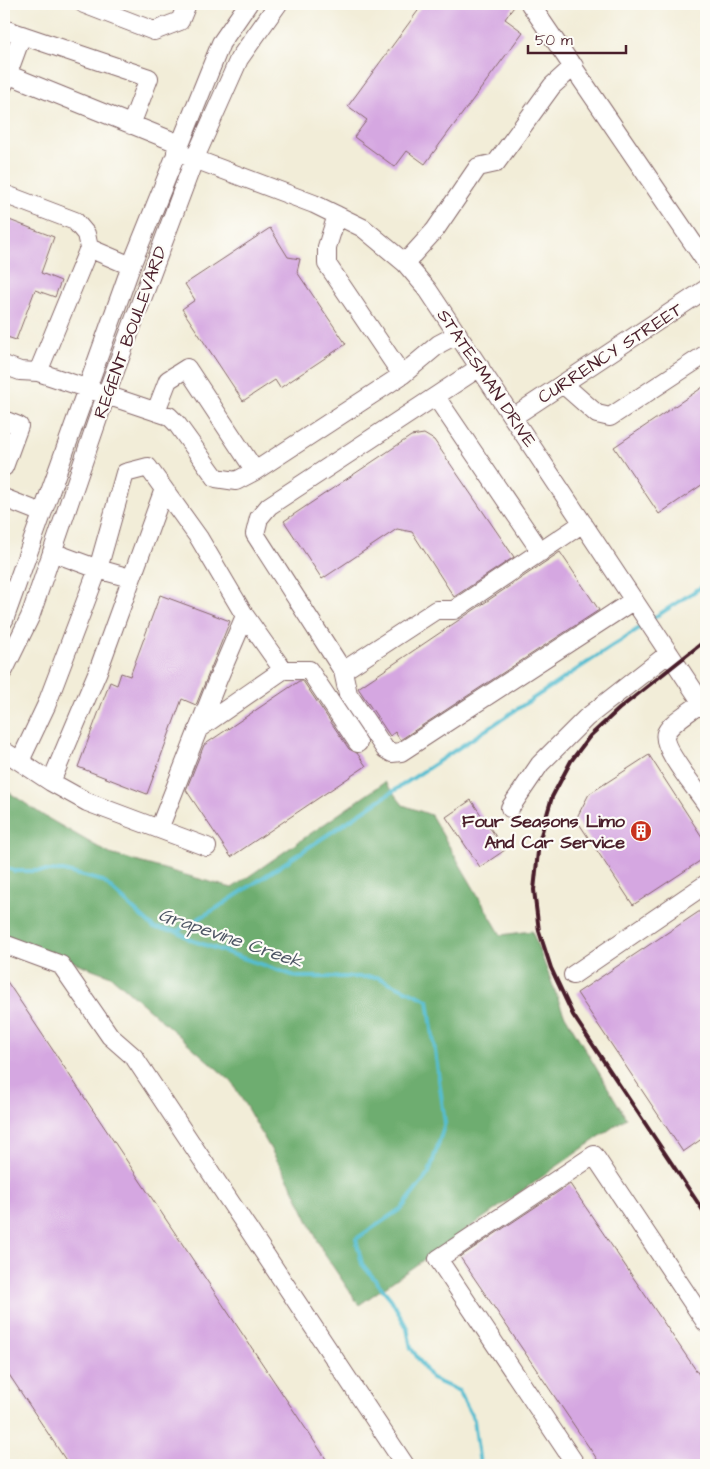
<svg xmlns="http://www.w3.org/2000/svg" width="710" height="1469" font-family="'Architects Daughter',sans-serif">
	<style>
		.forest { fill: #6ead6f; stroke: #5c664d }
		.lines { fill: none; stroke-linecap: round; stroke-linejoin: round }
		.stream { stroke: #54bdd0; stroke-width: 4 }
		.building { fill: #d5a7e1 }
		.minor-casing { stroke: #856768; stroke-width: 20 }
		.minor { stroke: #fff; stroke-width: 18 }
		.rail { stroke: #4a1f2b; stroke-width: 4 }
		.labels { text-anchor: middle; stroke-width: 4.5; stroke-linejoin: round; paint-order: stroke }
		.street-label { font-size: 18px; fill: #4a1f2b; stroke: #fdfcf7 }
		.poi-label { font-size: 18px; font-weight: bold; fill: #4a1f2b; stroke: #fdfcf7; text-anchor: end }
		.water-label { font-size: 19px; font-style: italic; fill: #4e5665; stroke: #fdfcf7 }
	</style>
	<rect width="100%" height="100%" fill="#fdfcf7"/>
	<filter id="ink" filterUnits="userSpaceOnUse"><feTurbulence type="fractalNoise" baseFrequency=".02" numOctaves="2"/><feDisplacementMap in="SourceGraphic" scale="10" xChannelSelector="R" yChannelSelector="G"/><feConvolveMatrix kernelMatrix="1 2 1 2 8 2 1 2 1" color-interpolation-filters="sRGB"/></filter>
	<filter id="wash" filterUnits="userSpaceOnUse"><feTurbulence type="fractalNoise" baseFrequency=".0096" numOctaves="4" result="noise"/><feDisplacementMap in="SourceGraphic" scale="20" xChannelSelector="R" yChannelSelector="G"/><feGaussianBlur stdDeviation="1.12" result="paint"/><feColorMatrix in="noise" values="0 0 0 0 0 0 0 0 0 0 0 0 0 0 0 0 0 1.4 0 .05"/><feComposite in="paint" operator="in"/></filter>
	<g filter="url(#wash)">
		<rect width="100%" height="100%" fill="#f2edd8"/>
		<path class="forest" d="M385 782 403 805 431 815 501 935 532 931 563 1012 626 1118 359 1305 323 1252 293 1188 232 1082 111 976 4 936V789L44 816 110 854 232 888Z"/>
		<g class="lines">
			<path class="stream" d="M652 619 706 584
				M4 866 14 871H63L103 881 154 928 177 931 191 940 298 977H377L428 1000 445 1123 429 1173 402 1208 356 1239 362 1264 391 1299 407 1328 411 1348 432 1379 459 1391 474 1420 480 1465
				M177 931 217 908 644 625"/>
		</g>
		<g id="blocks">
			<path class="building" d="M423 4H516L505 19 523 32 425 164 407 151 395 167 354 137 367 120 348 106Z
				M4 218 54 237 41 273 61 281 55 297 35 290 16 340 4 336V270L8 259 4 257Z
				M270 228 288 257 300 259 297 272 346 344 280 388 275 380 243 401 182 309 195 300 185 284Z
				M706 385V482L659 514 614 447Z
				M424 434 434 440 514 557 454 597 412 532 397 529 322 579 284 521 411 436Z
				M560 552 599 610 400 740 395 732 390 736 358 688Z
				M160 595 230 621 196 705 182 699 147 794 78 767 110 682 117 685 121 673 130 676Z
				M299 681H303L349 749 357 753 366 766 231 857 186 790 204 745Z
				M649 755 706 843V857L633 905 576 819 589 794Z
				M471 800 505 850 480 867 446 817Z
				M706 907V1136L683 1152 577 993Z
				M4 977 330 1465H69L4 1367Z
				M570 1184 706 1385V1463L703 1465H601L460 1257Z"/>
		</g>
	</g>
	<g filter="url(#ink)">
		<use href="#blocks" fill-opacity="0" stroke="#856768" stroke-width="1"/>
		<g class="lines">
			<g class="minor-casing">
				<path id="minor" d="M84 4 154 31 180 21 187 4
					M530 4 706 262
					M4 29 149 78 131 125
					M7 74 180 144
					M4 84 22 35
					M176 152 314 204 363 228 405 263 428 290 706 709
					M4 194 75 221 86 234 89 248 131 266
					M337 215 327 247V264L402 375
					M405 263 435 230 478 167 496 163 552 86 574 66
					M4 365 20 371 38 372 169 416 177 424 216 478 236 481 255 471 402 375 439 344 458 334
					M480 367 269 506 259 518 255 534 343 671 436 610H454L583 523
					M38 372 89 248
					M563 384 597 414 610 417 706 354
					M436 397 541 552
					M156 411 168 380 187 368 255 471
					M513 417 706 289
					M4 420 19 426 4 467
					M4 498 42 513
					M52 552 98 569 125 473 148 467 199 538 245 616 218 679 159 829
					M4 620 131 266 221 43 248 4
					M4 670 30 617 106 395 194 160 239 59 278 4
					M283 670H309L358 743
					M343 671 348 694 385 749 392 753 401 752 634 600
					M702 702C692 711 672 721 666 733 660 747 698 791 706 804
					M198 729 283 670 245 616
					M4 751 51 782 87 802 207 847
					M20 761 46 706 98 569 130 578
					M51 782 98 671 164 489
					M510 808 540 764 586 718 669 653
					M4 944 61 965 110 1036 134 1057 405 1465
					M573 975 706 884
					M576 1465 438 1259 594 1155 706 1323"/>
			</g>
			<use href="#minor" class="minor"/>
			<path class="rail" d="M706 640 619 709 590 736 571 761 552 797 539 842 534 890 539 931 551 968 573 1015 706 1215"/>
		</g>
	</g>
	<defs>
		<g id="building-disc" transform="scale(1.125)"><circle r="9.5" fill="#c8321e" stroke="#fdfcf7"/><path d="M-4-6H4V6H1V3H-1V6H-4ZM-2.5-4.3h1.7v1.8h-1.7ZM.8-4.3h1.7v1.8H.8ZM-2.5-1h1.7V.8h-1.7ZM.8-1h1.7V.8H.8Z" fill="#fff"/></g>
	</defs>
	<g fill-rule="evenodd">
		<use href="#building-disc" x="641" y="831"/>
	</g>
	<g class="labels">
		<g class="street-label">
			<text transform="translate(130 332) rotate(-70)" y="6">REGENT BOULEVARD</text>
			<text transform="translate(610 353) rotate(-33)" y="6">CURRENCY STREET</text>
			<text transform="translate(487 378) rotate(56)" y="6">STATESMAN DRIVE</text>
		</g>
		<g class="poi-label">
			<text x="625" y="827">Four Seasons Limo<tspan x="625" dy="21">And Car Service</tspan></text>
		</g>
		<g class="water-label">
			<text transform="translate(231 937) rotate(19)" y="7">Grapevine Creek</text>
		</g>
	</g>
	<rect width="710" height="1469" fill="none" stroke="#fdfcf7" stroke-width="20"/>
	<path d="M528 45v8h98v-8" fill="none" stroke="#4a1f2b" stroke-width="2.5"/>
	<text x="535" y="45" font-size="15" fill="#4a1f2b" stroke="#fdfcf7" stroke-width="4" paint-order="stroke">50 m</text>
</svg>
